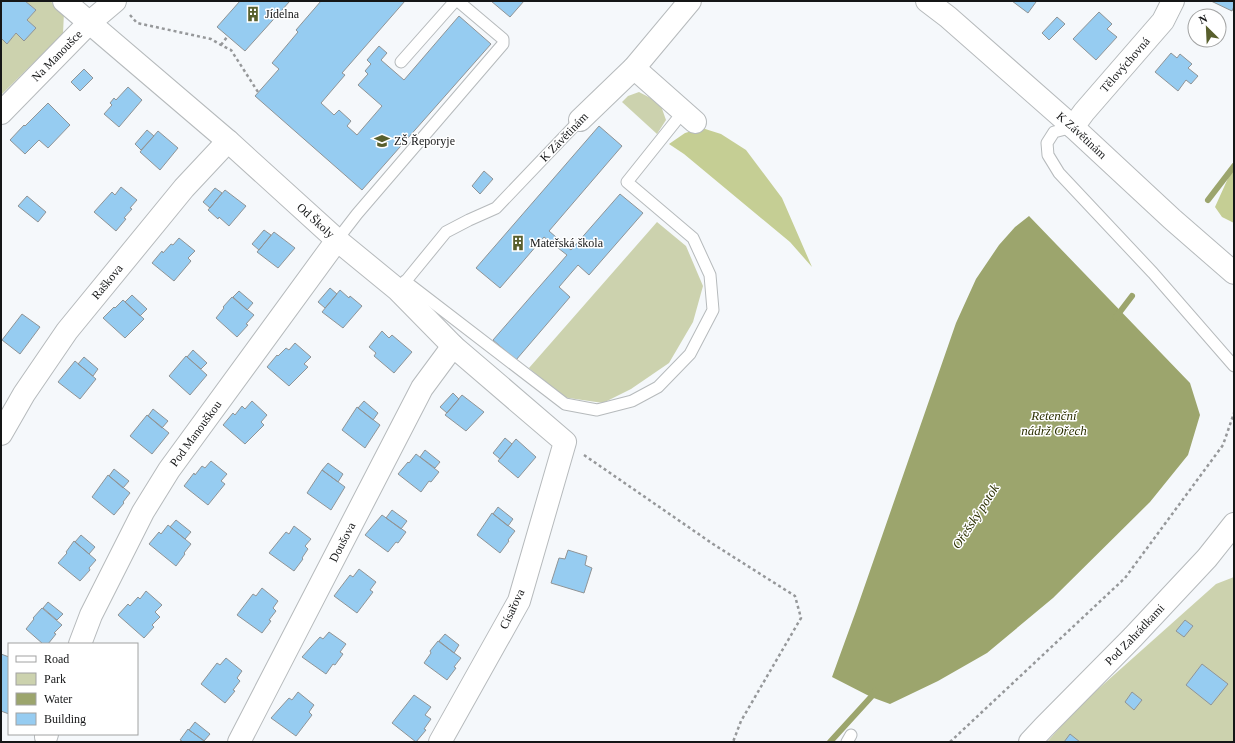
<svg xmlns="http://www.w3.org/2000/svg" width="1235" height="743" font-family="Georgia,serif">
	<style>
		.green { fill: #ccd2ae }
		.forest { fill: #c5ce94 }
		.water { fill: #9ca56d }
		.lines { fill: none; stroke-linecap: round; stroke-linejoin: round }
		.stream { stroke: #9ca56d; stroke-width: 6 }
		.building { fill: #96ccf1; stroke: #909496 }
		.lane-casing { stroke: #b6babc; stroke-width: 13 }
		.street-casing { stroke: #b6babc; stroke-width: 24 }
		.path { stroke: #96989a; stroke-width: 2.5; stroke-dasharray: 3 3; stroke-linecap: butt }
		.lane { stroke: #fff; stroke-width: 11 }
		.street { stroke: #fff; stroke-width: 22 }
		.labels { text-anchor: middle; stroke-width: 3; stroke-linejoin: round; paint-order: stroke }
		.poi-label { font-size: 12px; fill: #151617; stroke: #fff; text-anchor: start }
		.street-label { font-size: 12px; fill: #151617; stroke: #fff }
		.water-label { font-size: 13px; font-style: italic; fill: #2c3003; stroke: #fff }
	</style>
	<rect width="100%" height="100%" fill="#f5f8fb"/>
	<path class="green" d="M25 1H50L64 12 63 34 1 95V38L7 44 16 33 24 40 35 28 27 20 36 10Z
		M639 92 660 103 666 120 657 134 622 102 628 96Z
		M657 222 686 246 703 286 693 322 669 363 631 389 603 403 562 397 529 368Z
		M1234 577V742H1047L1078 707 1216 584Z"/>
	<path class="forest" d="M702 128 721 134 746 150 782 198 812 267 790 242 684 154 669 144 685 133Z
		M1234 165V223L1222 217 1215 207Z"/>
	<path class="water" d="M1029 216 1190 383 1200 415 1188 455 1150 502 1053 598 987 653 938 681 890 704 871 697 832 677 856 611 956 323 976 279 999 245 1015 227Z"/>
	<g class="lines">
		<path class="stream" d="M1208 200 1234 166
			M1116 317 1132 296
			M830 742 871 697 875 691"/>
	</g>
	<path class="building" d="M1 1H25L36 10 27 20 36 28 24 41 16 33 7 44 1 38Z
		M240 1H290L245 51 217 27Z
		M321 1H405L342 73 345 75 321 103 334 115 339 110 351 121 347 126 357 135 382 106 358 85 368 74 365 71 371 64 367 60 379 46 387 53 381 60 404 80 459 16 491 44 362 190 255 96 279 69 272 63 298 32 296 30Z
		M491 1H524L510 17Z
		M1012 1H1035L1036 2 1028 13Z
		M1211 1H1234V6L1232 11Z
		M1099 12 1112 24 1107 29 1117 37 1096 60 1073 39Z
		M1057 17 1065 24 1049 40 1042 33Z
		M1171 53 1177 58 1180 54 1192 64 1188 68 1198 76 1191 84 1186 80 1178 91 1155 72Z
		M84 69 93 78 80 91 71 82Z
		M128 87 142 100 119 127 104 114 112 105 110 103 114 98 116 100Z
		M48 103 70 125 48 148 39 140 25 154 10 140 24 125 25 126Z
		M599 126 622 146 549 231 571 250 620 194 643 213 589 275 578 265 559 287 570 297 516 360 493 340 567 255 544 237 500 288 476 268Z
		M147 130 154 136 141 150 135 144Z
		M158 131 178 148 160 170 140 152Z
		M484 171 493 179 480 194 472 186Z
		M121 187 137 200 130 208 132 209 124 218 126 219 116 231 94 212 112 192 115 195Z
		M215 188 222 193 210 208 203 202Z
		M225 190 246 206 229 226 219 217 218 219 208 210Z
		M27 196 46 212 38 222 18 206Z
		M264 230 271 235 259 250 252 244Z
		M274 232 295 248 278 268 257 252Z
		M179 238 195 251 188 258 191 261 174 281 152 263 162 251 163 253 171 244 173 245Z
		M330 288 337 294 325 308 318 302Z
		M340 290 349 298 350 296 362 306 343 328 322 312Z
		M239 291 253 303 247 310 233 297Z
		M132 295 147 309 140 316 125 302Z
		M232 297 254 315 246 324 248 325 237 337 216 318 224 308 223 307Z
		M123 300 144 319 125 338 103 318 114 307 115 308Z
		M22 314 40 327 20 354 2 340Z
		M382 331 389 338 392 335 412 352 394 373 374 356 376 353 369 347Z
		M295 343 311 357 304 364 308 367 289 386 267 367 277 355 278 356 286 348 289 350Z
		M193 350 207 363 201 369 187 357Z
		M186 356 207 375 190 395 169 376Z
		M84 357 98 369 93 376 78 364Z
		M75 361 96 379 80 399 58 382Z
		M453 393 459 399 447 413 440 407Z
		M462 395 484 412 466 431 445 415Z
		M252 401 267 415 261 422 264 425 245 444 223 425 233 413 235 415 242 406 245 409Z
		M364 401 378 413 373 420 358 408Z
		M357 407 380 425 365 448 342 430Z
		M153 409 168 421 162 428 148 416Z
		M147 415 169 433 152 454 130 436Z
		M505 438 512 444 500 459 493 453Z
		M516 439 536 457 518 478 498 461Z
		M425 450 440 462 435 468 420 457Z
		M416 454 439 472 431 482 429 481 421 492 398 474 408 462 409 463Z
		M211 461 227 474 221 481 225 484 208 505 184 486 194 473 195 475 202 466 205 468Z
		M328 463 343 474 338 482 322 470Z
		M114 469 129 481 123 488 109 476Z
		M322 470 345 487 331 510 307 493Z
		M108 475 130 493 123 502 124 503 114 515 92 497Z
		M498 507 513 519 508 526 493 514Z
		M392 510 407 521 401 529 386 518Z
		M492 513 515 531 508 540 509 541 500 553 477 535Z
		M382 515 406 532 398 543 396 542 388 552 365 535Z
		M176 520 191 532 185 539 170 527Z
		M168 525 191 544 184 553 185 554 176 566 149 544 159 532 161 534Z
		M294 526 311 539 305 546 308 549 302 558 303 559 294 571 269 553 286 532 289 534Z
		M81 535 95 547 89 554 75 542Z
		M74 541 96 560 89 568 90 570 80 581 58 563 67 553 66 552Z
		M568 550 587 556 585 565 592 568 584 593 551 583 559 558 565 559Z
		M359 569 376 582 370 590 373 592 357 613 334 596 350 575 353 577Z
		M262 588 278 601 273 608 276 611 269 620 271 621 262 633 237 615 253 594 256 596Z
		M146 591 162 605 155 612 160 617 152 625 154 627 144 638 118 615 128 604 130 606 138 597 140 599Z
		M48 602 63 614 57 620 43 608Z
		M42 608 62 625 54 633 56 634 48 644H43L26 629 34 619 33 618Z
		M1185 620 1193 626 1184 637 1176 631Z
		M329 632 346 644 340 652 343 654 335 665 333 664 326 674 302 657 320 637 323 639Z
		M445 634 459 645 454 653 439 641Z
		M438 641 461 658 454 667 456 668 447 680 424 663 431 653 430 651Z
		M1 654 9 657V714L1 711Z
		M226 658 242 671 237 678 240 681 233 690 235 691 225 703 201 684 217 663 220 665Z
		M1202 664 1228 684 1211 705 1186 685Z
		M298 692 314 705 309 712 312 715 296 736 271 718 289 698 292 700Z
		M1132 692 1142 700 1134 710 1125 702Z
		M414 695 431 707 425 715 431 719 424 729 426 730 416 742 392 723Z
		M195 722 210 734 204 741 189 730Z
		M188 729 189 730 206 742H181L182 741 180 740Z
		M1070 734 1080 742H1064Z"/>
	<g class="lines">
		<g class="lane-casing">
			<path id="lane" d="M401 62 455 1
				M1073 127 1054 132 1047 143 1048 155 1059 173 1153 273 1234 366
				M337 240 357 214 503 44V39L458 1
				M405 281 565 404 597 410 632 401 658 387 690 354 713 310 710 275 693 238 627 182 683 112
				M401 287 446 232 469 220 496 208 580 120
				M847 742 851 735"/>
		</g>
		<g class="street-casing">
			<g id="street">
				<path id="s1" d="M64 1 228 141 337 240 398 290 453 346 565 442 519 601 440 742"/>
				<path id="s2" d="M927 1 948 17 1073 127 1172 219 1234 273"/>
				<path d="M634 68 695 122"/>
				<path id="s3" d="M1 113 89 23 115 1"/>
				<path d="M580 120 634 68 690 1"/>
				<path id="s4" d="M1073 127 1084 112 1163 21 1173 1"/>
				<path id="s5" d="M1 434 24 394 67 331 184 188 228 141"/>
				<path id="s6" d="M80 644 91 615 143 512 169 470 337 240"/>
				<path d="M46 737 47 734"/>
				<path id="s7" d="M239 742 422 388 453 346"/>
				<path id="s8" d="M1030 742 1044 727 1133 637 1207 558 1234 524"/>
			</g>
		</g>
		<path class="path" d="M130 15 137 23 211 39 221 45 231 50 258 92
			M221 45 227 37
			M584 455 713 544 795 596 801 618 741 721 733 742
			M950 742 1125 578 1223 445 1234 413"/>
		<use href="#lane" class="lane"/>
		<use href="#street" class="street"/>
	</g>
	<defs>
		<g id="building-bare" transform="scale(1.2)"><path d="M-4-6H4V6H1V3H-1V6H-4ZM-2.5-4.3h1.7v1.8h-1.7ZM.8-4.3h1.7v1.8H.8ZM-2.5-1h1.7V.8h-1.7ZM.8-1h1.7V.8H.8Z" fill="#585f2d" stroke="#fff" stroke-width="2.5" paint-order="stroke"/></g>
		<g id="school-bare" transform="scale(1.2)"><path d="M0-5L7-2L0 1L-7-2ZM-4 1L0 2.5L4 1V4Q0 6-4 4Z" fill="#585f2d" stroke="#fff" stroke-width="2.5" paint-order="stroke"/></g>
	</defs>
	<g fill-rule="evenodd">
		<use href="#building-bare" x="253" y="14"/>
		<use href="#school-bare" x="382" y="141"/>
		<use href="#building-bare" x="518" y="243"/>
	</g>
	<g class="labels">
		<g class="poi-label">
			<text x="265" y="18">Jídelna</text>
			<text x="394" y="145">ZŠ Řeporyje</text>
			<text x="530" y="247">Mateřská škola</text>
		</g>
		<g class="street-label">
			<text dy="4" stroke="none"><textPath href="#s3" startOffset="80">Na Manoušce</textPath></text>
			<text dy="4" stroke="none"><textPath href="#s4" startOffset="81">Tělovýchovná</textPath></text>
			<text dy="4" stroke="none"><textPath href="#s2" startOffset="205">K Závětinám</textPath></text>
			<text transform="translate(564 137) rotate(-46)" y="4">K Závětinám</text>
			<text dy="4" stroke="none"><textPath href="#s1" startOffset="334">Od Školy</textPath></text>
			<text dy="4" stroke="none"><textPath href="#s5" startOffset="186">Raškova</textPath></text>
			<text dy="4" stroke="none"><textPath href="#s6" startOffset="241">Pod Manouškou</textPath></text>
			<text dy="4" stroke="none"><textPath href="#s7" startOffset="225">Doušova</textPath></text>
			<text transform="translate(512 609) rotate(-65)" y="4">Císařova</text>
			<text dy="4" stroke="none"><textPath href="#s8" startOffset="150">Pod Zahrádkami</textPath></text>
		</g>
		<g class="water-label">
			<text x="1054" y="420">Retenční<tspan x="1054" dy="15">nádrž Ořech</tspan></text>
			<text transform="translate(975 516) rotate(-57)" y="5">Ořešský potok</text>
		</g>
	</g>
	<rect width="1235" height="743" fill="none" stroke="#151617" stroke-width="4"/>
	<rect x="8" y="643" width="130" height="92" fill="#ffffff" stroke="#a1a2a2"/>
	<rect x="16" y="656" width="20" height="6" fill="#ffffff" stroke="#a1a2a2"/>
	<text x="44" y="663" font-size="12" fill="#151617">Road</text>
	<rect x="16" y="673" width="20" height="12" fill="#ccd2ae" stroke="#a1a2a2"/>
	<text x="44" y="683" font-size="12" fill="#151617">Park</text>
	<rect x="16" y="693" width="20" height="12" fill="#9ca56d" stroke="#a1a2a2"/>
	<text x="44" y="703" font-size="12" fill="#151617">Water</text>
	<rect x="16" y="713" width="20" height="12" fill="#96ccf1" stroke="#a1a2a2"/>
	<text x="44" y="723" font-size="12" fill="#151617">Building</text>
	<g transform="translate(1207 28) rotate(336)"><circle r="19" fill="#ffffff" stroke="#a1a2a2"/>
	<path d="M0-3L7 15L0 10L-7 15Z" fill="#585f2d"/>
	<text y="-6" font-size="11" font-weight="bold" text-anchor="middle" fill="#151617">N</text>
	</g>
</svg>
